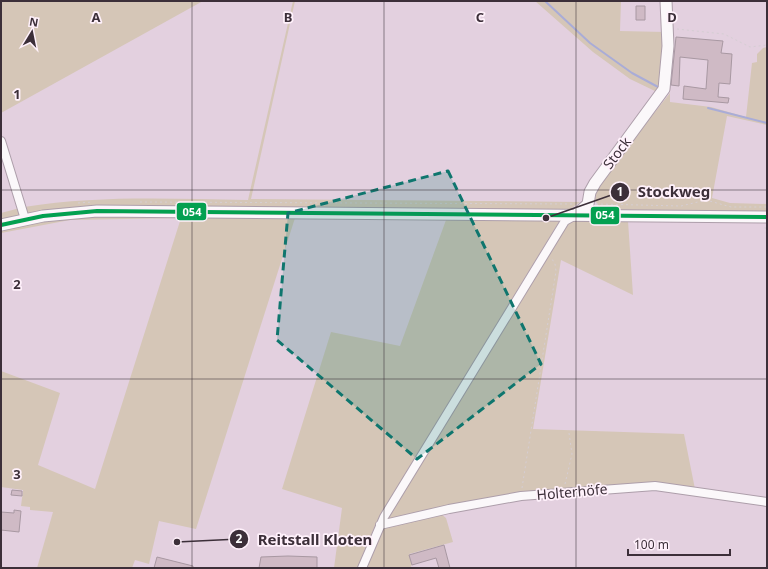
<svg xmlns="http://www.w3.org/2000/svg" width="768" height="569" font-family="'Noto Sans',sans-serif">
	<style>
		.green { fill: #d5c6b7 }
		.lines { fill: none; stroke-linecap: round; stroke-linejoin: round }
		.stream { stroke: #a9acd7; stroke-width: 2 }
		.building { fill: #cfbac5; stroke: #a898a2 }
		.street-casing { stroke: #ad9eaa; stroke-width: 10 }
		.secondary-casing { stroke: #ad9eaa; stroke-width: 13 }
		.path { stroke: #d5ced3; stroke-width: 1; stroke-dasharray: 2 3; stroke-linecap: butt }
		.street { stroke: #fbf8fa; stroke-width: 8 }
		.secondary { stroke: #fbf8fa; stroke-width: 11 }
		.bus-1-casing { stroke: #fff1fb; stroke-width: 7 }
		.bus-1 { stroke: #03a050; stroke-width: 4 }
		.marked { fill: #0f766e; fill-opacity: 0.2; stroke: #0f766e; stroke-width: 3; stroke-dasharray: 8 5; stroke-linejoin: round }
		.grid { fill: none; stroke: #3c2f39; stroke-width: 1; stroke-opacity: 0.55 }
		.labels { text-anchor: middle; stroke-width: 3.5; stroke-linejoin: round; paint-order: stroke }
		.street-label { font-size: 14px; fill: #3c2f39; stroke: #fff1fb }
		.grid-label { font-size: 13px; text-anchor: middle; font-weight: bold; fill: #3c2f39; stroke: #fff1fb; stroke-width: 3.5; stroke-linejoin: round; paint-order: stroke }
		.leader { fill: none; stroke: #3c2f39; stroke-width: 1.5 }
		.callout-dot { fill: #3c2f39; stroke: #fff1fb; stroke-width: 1.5 }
		.mark-label { font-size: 12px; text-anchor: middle; font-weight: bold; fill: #fff }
		.callout-label { font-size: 15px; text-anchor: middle; font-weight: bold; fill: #3c2f39; stroke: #fff1fb; stroke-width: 3.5; stroke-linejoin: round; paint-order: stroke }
		.line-badge { stroke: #fff1fb; stroke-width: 1.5 }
		.badge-label { font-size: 11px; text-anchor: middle; font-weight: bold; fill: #fff }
	</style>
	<rect width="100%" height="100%" fill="#e3d0df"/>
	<path class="green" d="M1 1H203L1 113Z
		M293 1H295L251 199 580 202 569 210 28 215 24 207C99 195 173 199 248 200Z
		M535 1H621L620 31 665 32 662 86 657 92 630 79 593 52Z
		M767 47V125L727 116 712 198 730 203 767 204V212L601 210 595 200 598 184 670 93V102L711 107 746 117 752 63 757 62V54L763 48Z
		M20 208 21 217 1 221V213Z
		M67 216 560 220 377 521 357 568H334L342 508 282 489 331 332 400 346 446 220 295 218 196 529 159 521 149 564 135 560 132 568H37L53 512 30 510V507L21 506 23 490 1 487V371L60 393 38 465 95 489 181 218 70 220 1 233V228Z
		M569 220 628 221 633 295 561 260 533 429 684 434 695 489 540 492 386 521Z
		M440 513 446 518 453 542 409 554 412 565 410 568H365L382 528Z"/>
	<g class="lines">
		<path class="stream" d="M545 1 590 43 632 73 658 87
			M708 108 767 123"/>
	</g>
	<path class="building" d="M636 6H645V20H636Z
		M676 37 723 41 721 53 732 54 730 84 719 83 718 97 729 98 728 103 683 99 684 86 706 89 708 60 680 57 679 86 671 85Z
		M12 490 22 491V496L11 495Z
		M14 510 21 511 19 532 1 530V512L14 513Z
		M444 545 450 568H439L436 558 412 565 409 555Z
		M288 556 317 557V568H259L261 557Z
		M157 557 193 566V568H154Z"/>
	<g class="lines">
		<g class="street-casing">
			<path id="street" d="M1 141 25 219
				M380 525 449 509 521 496 655 486 767 502
				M362 568 384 517 565 221 574 216"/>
		</g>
		<g class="secondary-casing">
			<path id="secondary" d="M576 215 588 204 590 192 595 183 664 89 668 46 666 1
				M1 225 43 216 97 211 767 217"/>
		</g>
		<path class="path" d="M677 29 724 34 750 47 767 45
			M140 202 573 204
			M78 203 93 202
			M596 204 681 206 706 200 731 207H767
			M765 227 767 236
			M565 484 572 454 569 433
			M522 488 556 271 555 264 552 259"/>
		<use href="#street" class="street"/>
		<use href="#secondary" class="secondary"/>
		<g class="bus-1-casing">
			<path id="bus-1" d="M1 225 43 216 97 211 767 217"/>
		</g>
		<use href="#bus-1" class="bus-1"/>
	</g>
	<path class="marked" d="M448 171 541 364 417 459 277 340 288 213Z"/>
	<path class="grid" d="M192 1V568M384 1V568M576 1V568M1 190H767M1 379H767"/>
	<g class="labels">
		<g class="street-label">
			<text transform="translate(617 153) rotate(-53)" y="5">Stock</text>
			<text transform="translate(572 492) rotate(-5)" y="5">Holterhöfe</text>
		</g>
	</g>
	<g class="grid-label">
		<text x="96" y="22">A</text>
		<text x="288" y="22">B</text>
		<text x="480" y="22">C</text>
		<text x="672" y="22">D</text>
		<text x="17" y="99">1</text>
		<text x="17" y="289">2</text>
		<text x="17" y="479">3</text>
	</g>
	<path class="leader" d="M546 218L620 192M177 542L239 539"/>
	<g class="callout-dot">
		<circle cx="546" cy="218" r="4"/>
		<circle cx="177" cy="542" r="4"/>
		<circle cx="620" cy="192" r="10"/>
		<circle cx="239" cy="539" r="10"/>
	</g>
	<g class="mark-label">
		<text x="620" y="196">1</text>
		<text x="239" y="543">2</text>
	</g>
	<g class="callout-label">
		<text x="674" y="197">Stockweg</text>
		<text x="315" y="545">Reitstall Kloten</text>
	</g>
	<g class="line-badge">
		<rect x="176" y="202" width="31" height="19" rx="4" fill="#03a050"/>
		<rect x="590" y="206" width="30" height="19" rx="4" fill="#03a050"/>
	</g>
	<g class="badge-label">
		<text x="192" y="216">054</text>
		<text x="605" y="219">054</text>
	</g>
	<rect width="768" height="569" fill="none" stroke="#3c2f39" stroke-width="4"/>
	<g transform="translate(32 32) rotate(10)" stroke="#fff1fb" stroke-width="3" paint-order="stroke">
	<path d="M0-3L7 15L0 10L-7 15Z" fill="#3c2f39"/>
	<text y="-6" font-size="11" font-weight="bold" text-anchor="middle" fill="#3c2f39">N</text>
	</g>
	<path d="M628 549v6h102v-6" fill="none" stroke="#3c2f39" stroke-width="2"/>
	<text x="634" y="549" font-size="12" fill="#3c2f39" stroke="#fff1fb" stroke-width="3" paint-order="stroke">100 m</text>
</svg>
